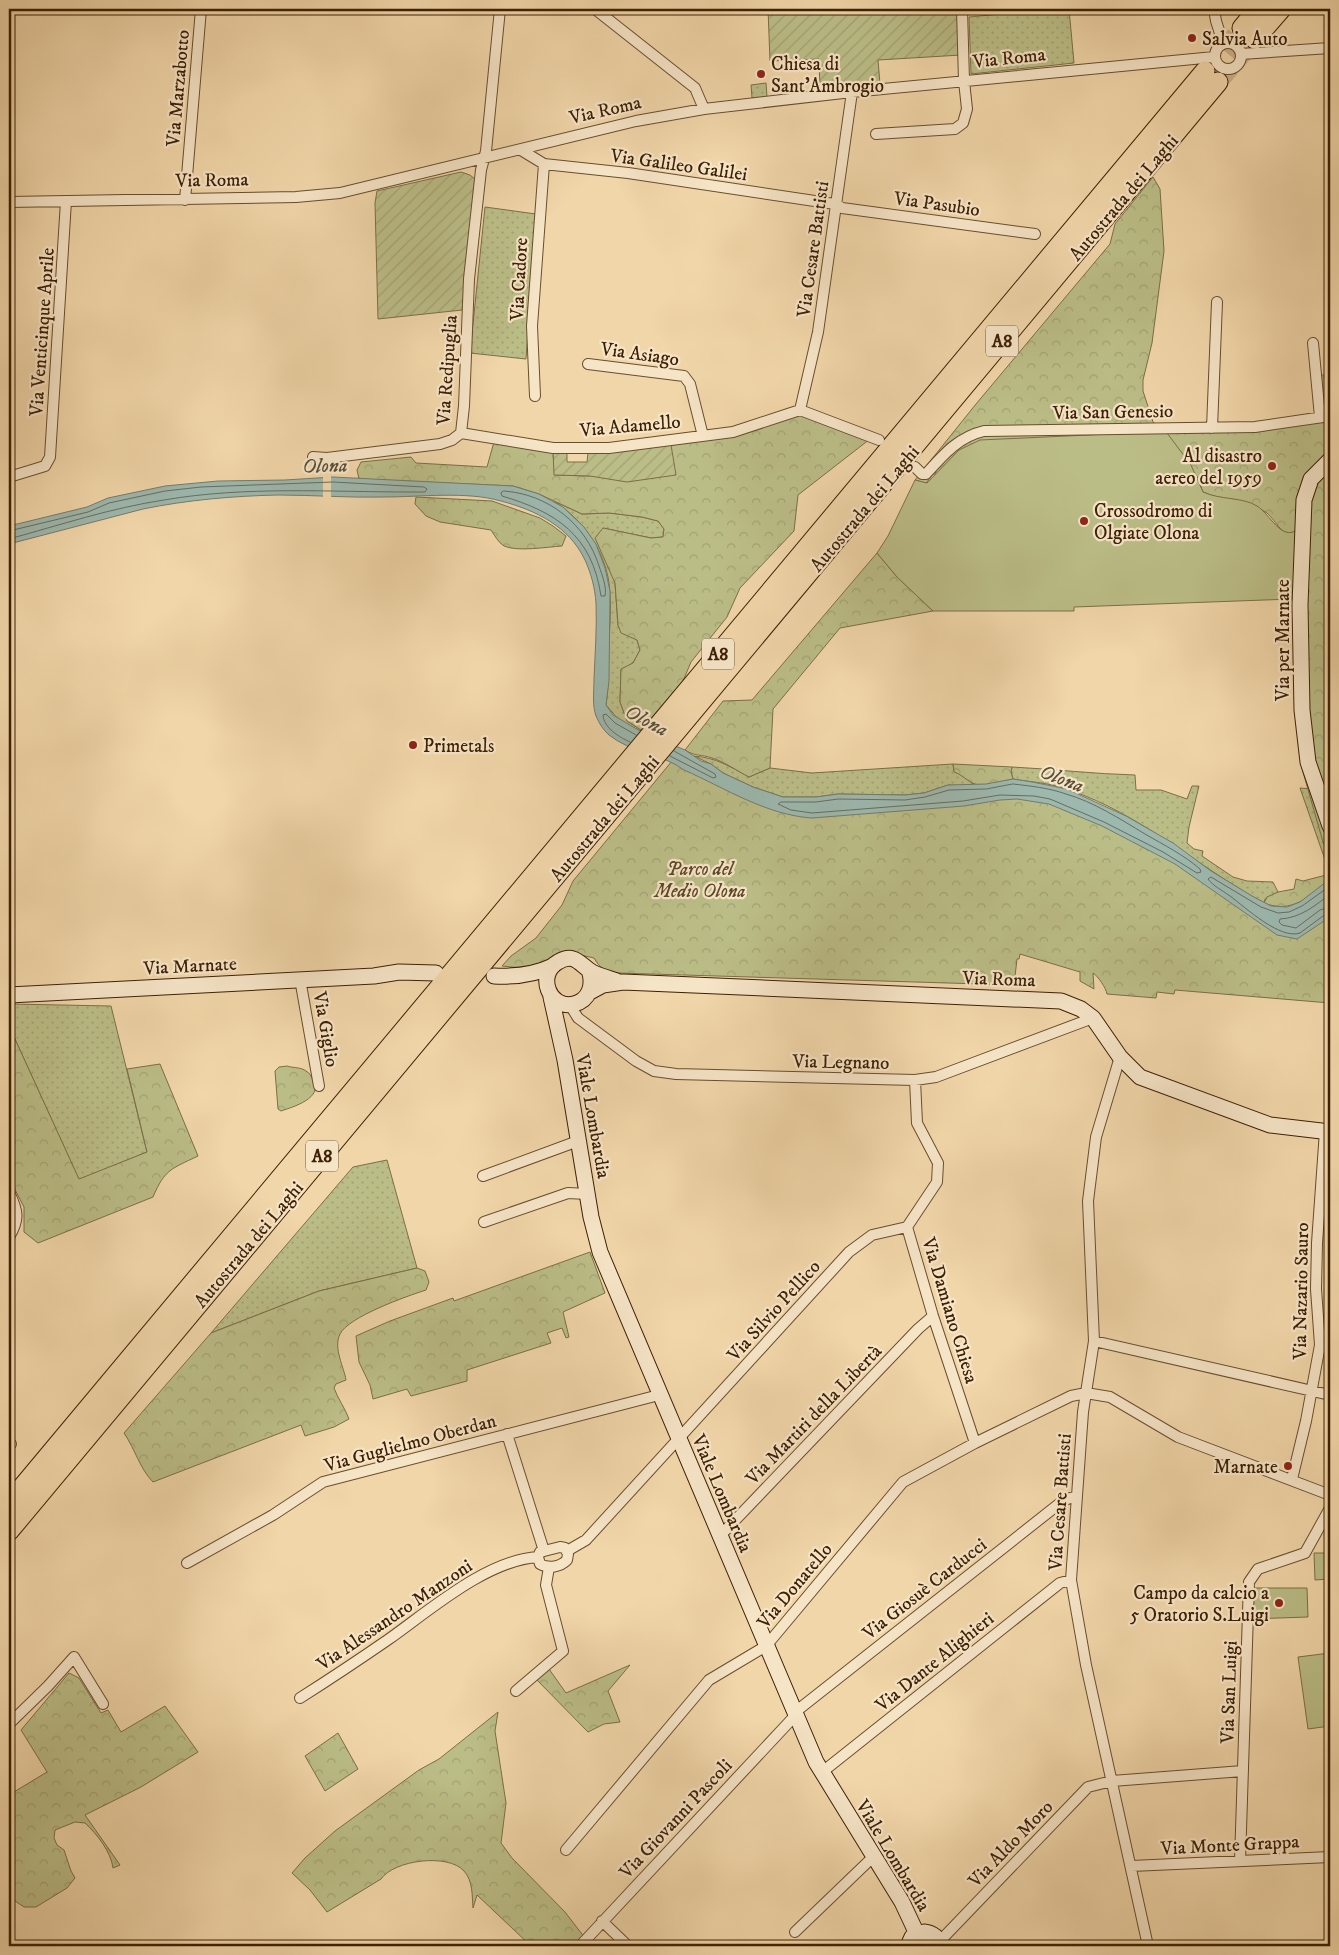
<svg xmlns="http://www.w3.org/2000/svg" width="1339" height="1955" font-family="'IM FELL DW Pica',serif">
	<style>
		.grass { fill: url(#grass-dots); stroke: #7c6e46 }
		.forest { fill: url(#forest-crowns); stroke: #7c6e46 }
		.garden { fill: url(#garden-furrows); stroke: #7c6e46 }
		.pitch { fill: #bbbd87; stroke: #7c6e46 }
		.water { fill: #9cb8af; stroke: #767b6b }
		.pier { fill: #f1d6a9 }
		.lines { fill: none; stroke-linecap: round; stroke-linejoin: round }
		.shore { stroke: #6c6c5a; stroke-width: 1 }
		.highway-tunnel { stroke: #cdb288; stroke-width: 19; stroke-dasharray: 19 9; stroke-linecap: butt }
		.street-casing { stroke: #694e2d; stroke-width: 12 }
		.secondary-casing { stroke: #3c2004; stroke-width: 17 }
		.highway-casing { stroke: #3c2004; stroke-width: 21 }
		.street { stroke: #f6e4c7; stroke-width: 10 }
		.secondary { stroke: #f6e4c7; stroke-width: 15 }
		.highway { stroke: #f1d6a9; stroke-width: 19 }
		.poi-dot { fill: #8f2418; stroke: #f6e4c7; stroke-width: 2 }
		.labels { text-anchor: middle; stroke-width: 4.5; stroke-linejoin: round; paint-order: stroke }
		.shield { fill: #f6e4c7; stroke: #745b3e; stroke-width: 1 }
		.shield-label { font-size: 18px; font-weight: bold; fill: #3c2004 }
		.poi-label { font-size: 19px; fill: #3c2004; stroke: #f6e4c7; text-anchor: start }
		.street-label { font-size: 19px; fill: #3c2004; stroke: #f6e4c7 }
		.park-label { font-size: 19px; font-style: italic; fill: #5c4725; stroke: #f6e4c7 }
		.water-label { font-size: 20px; font-style: italic; fill: #594e37; stroke: #f6e4c7 }
	</style>
	<defs>
		<pattern id="grass-dots" width="8" height="8" patternUnits="userSpaceOnUse" patternTransform="scale(1.25)"><rect width="8" height="8" fill="#bbbd87"/><path d="M2 2h.1M6 6h.1" fill="none" stroke="#a2a273" stroke-width="1.8" stroke-linecap="round"/></pattern>
		<pattern id="forest-crowns" width="20" height="18" patternUnits="userSpaceOnUse" patternTransform="scale(1.25)"><rect width="20" height="18" fill="#bbbd87"/><path d="M2 6a3 3 0 1 1 6 0M12 15a3 3 0 1 1 6 0" fill="none" stroke="#a2a273"/></pattern>
		<pattern id="garden-furrows" width="10" height="10" patternUnits="userSpaceOnUse" patternTransform="scale(1.25)"><rect width="10" height="10" fill="#bbbd87"/><path d="M-1 1l2-2M0 10L10 0M9 11l2-2" fill="none" stroke="#a2a273"/></pattern>
	</defs>
	<rect width="100%" height="100%" fill="#f1d6a9"/>
	<filter id="stains"><feTurbulence type="fractalNoise" baseFrequency=".004" numOctaves="4"/><feColorMatrix values="0 0 0 0 .2 0 0 0 0 .09 0 0 0 0 .02 0 0 0 .5 -.17"/></filter>
	<radialGradient id="worn" r=".72"><stop offset=".6" stop-color="#630" stop-opacity="0"/><stop offset="1" stop-color="#630" stop-opacity=".3"/></radialGradient>
	<path class="grass" d="M1053 9H1069L1074 63 971 74 969 17Z
		M766 83 767 97 752 98 751 85Z
		M485 207 536 214 526 359 470 353Z
		M554 501 582 514 609 513 642 517 658 521 664 529 663 537 651 538 603 528 615 583 618 625 637 640 640 650 633 663 621 670 620 702 627 721 641 730 640 731 618 719 606 705C609 683 608 662 609 640 610 624 611 609 610 593 608 555 586 522 554 501Z
		M694 756C717 758 729 766 749 777L770 768 812 773 953 764 954 771 962 774 973 784 964 786 948 785 924 793 905 795 838 794 816 797H783L753 787 723 773 711 764Z
		M1012 767C1053 769 1094 774 1135 775L1136 790H1161L1187 799 1192 786H1199L1189 827 1187 843 1194 849 1203 851 1202 856 1233 877 1247 881 1273 882 1278 892 1265 899 1264 903C1198 867 1141 814 1069 790 1051 783 1031 782 1013 779L1011 772Z
		M1300 788 1313 789 1330 844V874Z
		M9 1004 111 1006 147 1152 79 1180 9 1026Z
		M387 1160 417 1268 319 1291 211 1333 353 1167Z"/>
	<path class="forest" d="M1153 177 1160 189 1164 251 1152 343 1143 380V391L1153 422 1159 427 1330 419V855L1323 842 1301 765 1305 511 1297 530C1282 540 1277 521 1267 513 1248 499 1224 502 1203 492L1197 476 927 485 934 478 936 471 926 483 915 480 976 404 1110 244 1115 224Z
		M801 413 870 439 798 495 794 531 740 588 727 617 691 662 683 681 641 730 627 721 620 702 621 669 633 663 640 650 637 640 621 633 618 625 615 583 595 538 603 528 651 538 663 537 664 529 658 521 642 517 609 513 582 514 539 494 513 486 359 479 357 470 361 462 411 457 416 463 487 467 494 442 553 451 555 475 590 476 671 445Z
		M416 497 492 501 540 518 553 526 566 536 562 546C547 547 517 552 504 546 498 542 495 536 491 530L440 522 426 516 415 504Z
		M877 553 897 577 933 611 840 628 773 709 770 768 749 777C737 771 725 762 712 758 701 754 696 757 685 750L723 701 752 700Z
		M672 761 772 803 1023 789 1182 854 1259 918 1330 902V1003L1175 990 1174 994 1157 992 1156 998 1107 994C1106 988 1098 976 1093 973L1094 989 1080 981V972L1020 954 1019 959H1017L1014 985 618 973C606 971 600 969 594 958L567 952 538 966 521 968 502 966 511 956 536 938 562 905 573 881Z
		M953 764 1012 767 1011 772 1013 779C1002 781 982 788 972 783 965 779 961 774 954 772Z
		M1330 874V879C1309 897 1292 914 1264 903L1267 897 1278 892 1294 889 1296 879 1303 881Z
		M9 1026 79 1179 147 1152 127 1069 160 1064 198 1156C171 1169 165 1169 153 1197L38 1243 24 1232V1207L9 1178Z
		M287 1066C293 1068 301 1067 306 1071 310 1073 311 1076 313 1080 324 1098 293 1107 281 1111L278 1109 275 1071 279 1067Z
		M590 1252 605 1293 563 1312 569 1337 566 1338 562 1328 547 1333 551 1343 467 1370V1381L411 1396 407 1389 373 1399 370 1385 359 1362 356 1336 390 1321 453 1298 454 1301Z
		M417 1268 425 1271 429 1282 426 1290C407 1296 348 1317 340 1334 333 1348 344 1367 346 1380L336 1384 334 1388C338 1399 345 1408 349 1419L334 1427 305 1436 301 1425 153 1482C140 1469 135 1449 124 1433L211 1333 319 1291Z
		M630 1665 608 1691 620 1722 604 1724 588 1732 534 1677 549 1669 566 1693Z
		M69 1673 79 1678 101 1713 108 1710 121 1732 165 1706 198 1752 141 1787 85 1815 120 1865 113 1868C111 1852 97 1834 85 1823L75 1822 55 1830 54 1838 57 1845 64 1850 71 1871 75 1878 67 1888 36 1907H24L15 1901 9 1893V1795L47 1772 21 1730Z
		M498 1712 495 1731 506 1803 501 1843 512 1858 565 1912 585 1938 577 1946H531L477 1895 473 1908C472 1895 473 1881 464 1871 448 1853 394 1860 381 1879L327 1912 310 1890 292 1873 305 1858 335 1831 419 1770 439 1759Z
		M338 1733 358 1769 325 1791 305 1756Z"/>
	<path class="garden" d="M768 9H958L961 55 878 60 880 84 820 88 819 59 770 61Z
		M461 172 470 175 476 180 462 310 378 319 375 203 377 191Z
		M1320 375H1330V410L1324 411Z
		M671 445 676 475 627 482 590 476 554 475 553 451 567 452V462H587L588 453Z"/>
	<path class="pitch" d="M1154 432 1167 433 1191 465 1203 492C1220 500 1243 497 1257 506 1270 514 1281 541 1297 530L1294 597 1292 599 1074 607V611H933L897 577 877 553 888 536 915 480 927 483 959 450 980 440Z
		M1314 1553H1330V1579L1315 1580Z
		M1251 1588H1307L1308 1617 1250 1619Z
		M1330 1653V1726L1308 1729 1298 1657Z"/>
	<path class="water" d="M333 477 513 486 539 494 563 507 584 527 596 544 605 568 610 591 609 681 606 705 613 715 640 731 685 750 701 761 711 764 723 773 753 787 783 797H816L838 794 905 795 924 793 948 785 986 784 1013 779 1032 782 1067 789 1126 816 1173 843 1211 871 1252 896 1271 906 1287 907 1300 902 1330 879V917L1297 939 1277 935 1175 864 1102 826 1049 804 1017 799 1000 800 964 806 812 818C766 815 725 788 684 770 661 753 631 753 609 735 603 730 599 723 596 716 592 705 594 691 594 679 595 654 597 628 596 603 595 588 591 573 585 560 569 526 535 510 501 501 466 491 421 497 384 497 349 498 314 495 278 495 233 496 187 500 143 509L9 544V526L87 507 108 498 165 486 218 481 285 480Z"/>
	<path class="pier" d="M323 475H331V499L323 498Z"/>
	<g class="lines">
		<path class="shore" d="M504 491C548 494 586 524 599 566 602 575 607 587 605 596H601C592 535 556 512 502 496L501 493Z
			M9 531 88 512 109 503 165 491 201 487 333 482 424 487 427 489 425 492H411C329 492 245 486 164 500 111 508 60 525 9 539
			M630 742C619 737 604 728 603 715L606 714 615 723 636 735
			M670 756 713 778 716 777 715 774 674 751
			M1013 784C1031 786 1049 788 1066 794 1094 802 1120 819 1145 834 1164 845 1184 855 1200 869L1201 872 1197 873 1163 852 1104 822 1050 799 1034 796 1000 795 963 801 812 813 791 810 778 804 781 802H816L838 799 905 800 925 797 949 790 986 789Z
			M1330 886 1302 906 1289 912 1278 913 1261 907 1211 877 1208 879C1213 886 1222 890 1230 896 1245 907 1280 940 1300 933L1323 916 1330 913
			M1330 894C1315 906 1300 918 1280 919L1279 922 1282 925 1296 928 1320 910 1330 907"/>
		<path class="highway-tunnel" d="M1205 71 1242 28
			M1218 82 1255 39"/>
		<g class="street-casing">
			<path id="street" d="M595 9 695 88 704 109
				M1214 9 1216 21 1223 43
				M1215 56a13 13 0 1 1 26 0a13 13 0 1 1-26 0Z
				M1241 54 1330 48
				M876 134 955 129 963 123 967 109 964 81 962 9
				M521 150 544 164 628 173 828 203 836 204 842 208 1035 234
				M185 200 201 9
				M9 202 296 197 340 193 636 121 704 109 852 92 1214 57
				M1313 343 1320 417
				M588 364 684 376 690 384 703 436
				M535 396 532 326 544 164
				M800 410 818 332 852 92
				M800 410 879 440
				M1212 428 1217 302
				M461 433 553 448H609L733 432 800 410
				M313 457 327 458 440 444 452 440 461 433 464 406 469 279 481 170 486 151 500 9
				M915 467 922 474H926C943 455 958 437 984 431L1255 427 1330 416
				M9 477 45 466 50 457 66 201
				M300 979 319 1086
				M570 1005 578 1018 636 1061 654 1071 676 1074 915 1080 936 1077 1093 1018
				M1120 1057 1096 1137 1088 1201 1094 1341 1083 1412 1071 1580 1086 1665 1148 1946
				M915 1080 917 1123 938 1163 937 1182 907 1227 933 1316 975 1443
				M483 1176 578 1141
				M9 1192C18 1211 20 1219 9 1237
				M484 1222 568 1193 587 1194
				M1094 1341 1330 1395
				M507 1434 544 1551
				M9 1446 11 1444
				M1292 1479 1306 1421 1320 1345 1316 1289 1317 1243 1325 1131
				M719 1537 918 1329 933 1316
				M560 1547 565 1548 568 1554 567 1560C560 1567 549 1569 540 1564L538 1557 540 1552Z
				M567 1551 586 1540 849 1252 872 1235 907 1227
				M187 1563 273 1515 323 1482 659 1395
				M516 1691 563 1651 546 1585 549 1567
				M300 1698C330 1679 360 1659 389 1639 430 1610 487 1560 538 1557
				M9 1724 48 1686 74 1657 103 1704
				M821 1773 1060 1583 1071 1580
				M566 1850 709 1680 766 1646 903 1482 975 1443 1071 1396 1086 1393 1110 1397 1178 1437 1330 1495
				M1240 1861 1249 1582 1258 1569 1305 1553 1330 1508
				M1131 1866 1330 1857
				M602 1921 628 1946
				M795 1932 873 1857
				M940 1941 1088 1787 1112 1781 1243 1771
				M580 1946 791 1720 799 1709 1064 1500 1077 1496"/>
		</g>
		<g class="secondary-casing">
			<path id="secondary" d="M1330 460 1311 479 1304 500 1300 605 1302 710 1308 762 1330 826
				M589 970C594 984 590 1000 574 1004 549 1010 536 974 558 962 575 952 580 965 592 972 600 976 608 978 617 981
				M494 976C515 977 534 975 553 966
				M590 992 603 985 623 982 1061 1001 1081 1009 1093 1018 1120 1057 1140 1077 1270 1125 1330 1132
				M9 995 374 976 399 972 436 973
				M551 997 565 1060 591 1217 600 1252 816 1762 902 1902 917 1934
				M908 1946 912 1937 924 1932C933 1933 939 1938 941 1946"/>
		</g>
		<g class="highway-casing">
			<path id="highway" d="M1242 28 1258 9
				M1255 39 1281 9
				M9 1503 1205 71
				M9 1531 1218 82"/>
		</g>
		<use href="#street" class="street"/>
		<use href="#secondary" class="secondary"/>
		<use href="#highway" class="highway"/>
	</g>
	<g class="poi-dot">
		<circle cx="1192" cy="38" r="5"/>
		<circle cx="761" cy="74" r="5"/>
		<circle cx="1272" cy="466" r="5"/>
		<circle cx="1084" cy="521" r="5"/>
		<circle cx="413" cy="745" r="5"/>
		<circle cx="1288" cy="1466" r="5"/>
		<circle cx="1279" cy="1603" r="5"/>
	</g>
	<g class="labels">
		<g class="shield">
			<rect x="986" y="325.5" width="32" height="31" rx="4"/>
			<rect x="702" y="638.5" width="32" height="31" rx="4"/>
			<rect x="306" y="1140.5" width="32" height="31" rx="4"/>
		</g>
		<g class="shield-label">
			<text x="1002" y="347">A8</text>
			<text x="718" y="660">A8</text>
			<text x="322" y="1162">A8</text>
		</g>
		<g class="poi-label">
			<text x="1202" y="45">Salvia Auto</text>
			<text x="771" y="70">Chiesa di<tspan x="771" dy="22">Sant'Ambrogio</tspan></text>
			<text x="1262" y="462" text-anchor="end">Al disastro<tspan x="1262" dy="22">aereo del 1959</tspan></text>
			<text x="1094" y="517">Crossodromo di<tspan x="1094" dy="22">Olgiate Olona</tspan></text>
			<text x="423" y="752">Primetals</text>
			<text x="1278" y="1473" text-anchor="end">Marnate</text>
			<text x="1269" y="1599" text-anchor="end">Campo da calcio a<tspan x="1269" dy="22">5 Oratorio S.Luigi</tspan></text>
		</g>
		<g class="street-label">
			<text transform="translate(1009 57) rotate(-6)" y="7">Via Roma</text>
			<text transform="translate(177 88) rotate(-85)" y="7">Via Marzabotto</text>
			<text transform="translate(605 109) rotate(-13)" y="7">Via Roma</text>
			<text transform="translate(679 164) rotate(8)" y="7">Via Galileo Galilei</text>
			<text transform="translate(212 179) rotate(-1)" y="7">Via Roma</text>
			<text transform="translate(1123 197) rotate(-50)" y="7">Autostrada dei Laghi</text>
			<text transform="translate(937 203) rotate(8)" y="7">Via Pasubio</text>
			<text transform="translate(812 249) rotate(-82)" y="7">Via Cesare Battisti</text>
			<text transform="translate(518 279) rotate(-87)" y="7">Via Cadore</text>
			<text transform="translate(41 332) rotate(-86)" y="7">Via Venticinque Aprile</text>
			<text transform="translate(640 353) rotate(8)" y="7">Via Asiago</text>
			<text transform="translate(446 370) rotate(-86)" y="7">Via Redipuglia</text>
			<text transform="translate(1113 411) rotate(-1)" y="7">Via San Genesio</text>
			<text transform="translate(630 425) rotate(-5)" y="7">Via Adamello</text>
			<text transform="translate(864 508) rotate(-50)" y="7">Autostrada dei Laghi</text>
			<text transform="translate(1282 640) rotate(-90)" y="7">Via per Marnate</text>
			<text transform="translate(604 818) rotate(-50)" y="7">Autostrada dei Laghi</text>
			<text transform="translate(190 965) rotate(-3)" y="7">Via Marnate</text>
			<text transform="translate(999 978) rotate(2)" y="7">Via Roma</text>
			<text transform="translate(327 1029) rotate(80)" y="7">Via Giglio</text>
			<text transform="translate(841 1061) rotate(1)" y="7">Via Legnano</text>
			<text transform="translate(594 1116) rotate(80)" y="7">Viale Lombardia</text>
			<text transform="translate(248 1244) rotate(-50)" y="7">Autostrada dei Laghi</text>
			<text transform="translate(1300 1291) rotate(-89)" y="7">Via Nazario Sauro</text>
			<text transform="translate(773 1310) rotate(-48)" y="7">Via Silvio Pellico</text>
			<text transform="translate(951 1310) rotate(73)" y="7">Via Damiano Chiesa</text>
			<text transform="translate(813 1414) rotate(-46)" y="7">Via Martiri della Libertà</text>
			<text transform="translate(410 1442) rotate(-15)" y="7">Via Guglielmo Oberdan</text>
			<text transform="translate(723 1493) rotate(67)" y="7">Viale Lombardia</text>
			<text transform="translate(1059 1502) rotate(-86)" y="7">Via Cesare Battisti</text>
			<text transform="translate(794 1585) rotate(-50)" y="7">Via Donatello</text>
			<text transform="translate(924 1588) rotate(-38)" y="7">Via Giosuè Carducci</text>
			<text transform="translate(394 1614) rotate(-34)" y="7">Via Alessandro Manzoni</text>
			<text transform="translate(934 1661) rotate(-39)" y="7">Via Dante Alighieri</text>
			<text transform="translate(1228 1692) rotate(-88)" y="7">Via San Luigi</text>
			<text transform="translate(675 1818) rotate(-47)" y="7">Via Giovanni Pascoli</text>
			<text transform="translate(1010 1843) rotate(-46)" y="7">Via Aldo Moro</text>
			<text transform="translate(1230 1844) rotate(-3)" y="7">Via Monte Grappa</text>
			<text transform="translate(894 1855) rotate(59)" y="7">Viale Lombardia</text>
		</g>
		<g class="park-label">
			<text x="700" y="875">Parco del<tspan x="700" dy="22">Medio Olona</tspan></text>
		</g>
		<g class="water-label">
			<text transform="translate(325 465) rotate(-1)" y="7">Olona</text>
			<text transform="translate(647 720) rotate(28)" y="7">Olona</text>
			<text transform="translate(1062 778) rotate(21)" y="7">Olona</text>
		</g>
	</g>
	<rect width="1339" height="1955" fill="none" stroke="#f1d6a9" stroke-width="30"/>
	<rect x="10" y="10" width="1319" height="1935" fill="none" stroke="#3c2004" stroke-width="2.5"/>
	<rect x="15" y="15" width="1309" height="1925" fill="none" stroke="#3c2004"/>
	<rect width="100%" height="100%" filter="url(#stains)"/>
	<rect width="100%" height="100%" fill="url(#worn)"/>
</svg>
